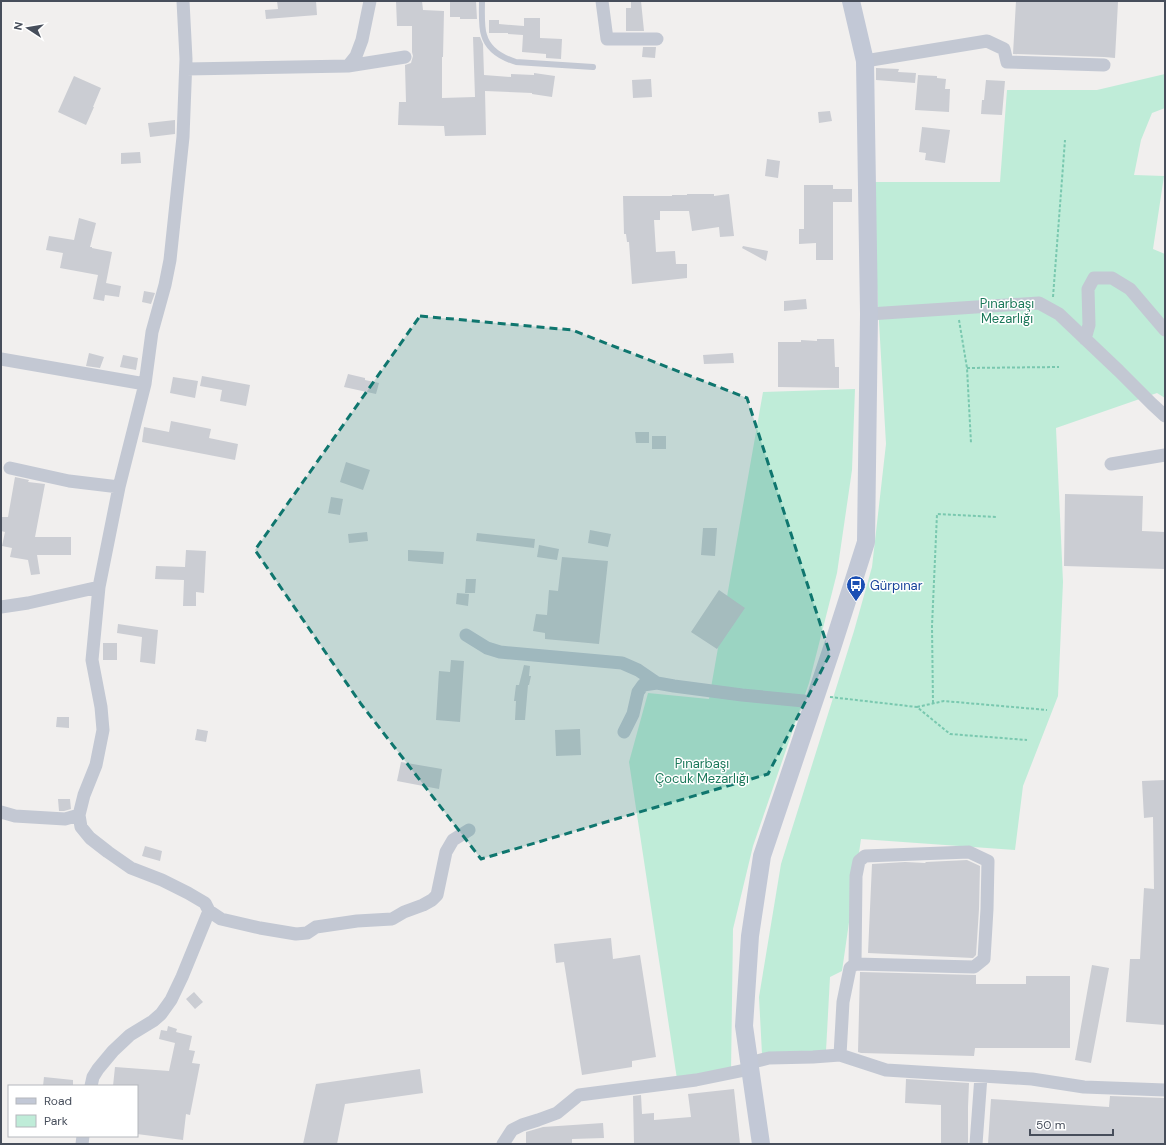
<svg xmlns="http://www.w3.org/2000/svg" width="1166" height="1145" font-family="'DM Sans',sans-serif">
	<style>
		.green { fill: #bfecd8 }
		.building { fill: #cbcdd3 }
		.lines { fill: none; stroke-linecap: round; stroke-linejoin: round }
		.path { stroke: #79c8af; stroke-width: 2; stroke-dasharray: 3 2; stroke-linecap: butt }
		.lane { stroke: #c3c8d3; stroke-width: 6 }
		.street { stroke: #c3c8d3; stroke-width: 13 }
		.secondary { stroke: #c2c8d6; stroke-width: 18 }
		.marked { fill: #0f766e; fill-opacity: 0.2; stroke: #0f766e; stroke-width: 3; stroke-dasharray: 8 5; stroke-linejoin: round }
		.labels { text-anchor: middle; stroke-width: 3; stroke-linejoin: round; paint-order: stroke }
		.park-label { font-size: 13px; fill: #1c785a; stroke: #fff }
		.transit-label { font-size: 13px; fill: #164399; stroke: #fff; text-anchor: start }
	</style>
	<rect width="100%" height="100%" fill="#f1efee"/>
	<path class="green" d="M1165 74V108L1152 113 1141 140 1134 175 1164 176 1153 249 1165 254V398L1157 393 1056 428 1063 582 1058 696 1023 786 1015 850 861 839 842 971 830 977 826 1051 762 1054 759 997 781 864 854 631 872 567 886 444 871 182H1000L1007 90H1097Z
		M855 389 852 470 837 573 809 683 753 846 733 929 731 1072 677 1079 629 762 648 693 709 699 763 392Z"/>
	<path class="building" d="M277 1H316L317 15 266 19 265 10 278 9Z
		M396 1H422L423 10 444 11 443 57H442V98L475 97 473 37H480L483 44 484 75 511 77V74L534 75V73L555 76 552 97 532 94V93L485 91 486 135 445 136 444 126 398 125 399 102H406L405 65 411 63 413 56 412 52V26H397Z
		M450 1H476L477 19H460V17H450Z
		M631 1H641L644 31H626V8H631Z
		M1016 1 1118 2 1115 58 1104 57 1013 54Z
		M524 18H540V38L562 39 561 59 546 58V54L522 52 523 35 508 34V33H489V20H499V24L524 26Z
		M643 47H656L655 58 642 57Z
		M876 68 899 69 898 72 916 73 915 83 876 80Z
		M918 75 937 76V78L946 79 945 89H950L949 112 915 110Z
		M74 76 101 88 93 107H94L86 125 58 112Z
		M651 79 652 97 633 98 632 80Z
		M986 80 1005 81 1002 115 981 114 982 100H984Z
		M830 111 832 121 819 123 818 112Z
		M175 120V134L150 137 148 123Z
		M922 127 950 130 945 163 925 160 926 153 919 152Z
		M140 152 141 163 121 164V153Z
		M767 159 780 161 778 178 765 176Z
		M804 185H833V189H852V202H833V260H816V243L799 244V229H804Z
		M687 194H714V196L729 194 734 236 720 237 719 227 692 231 689 211H660V220H654L656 252 675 251 676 264H687V278L632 284 629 242H627L626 234H624L623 196H672V195H687Z
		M79 218 96 223 90 247H92V248L112 252 106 283 121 286 119 297 105 295 104 301 93 299 98 275 60 268 63 253 46 250 49 236 74 240Z
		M743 246 768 251 766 261 742 248Z
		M144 291 155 293 151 304 142 302Z
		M806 299 807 309 784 311V301Z
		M817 339H834L835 367H839V388L778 387V342H801V340L817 341Z
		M89 353 104 357 100 368 86 366Z
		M733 353 734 363 704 364 703 355Z
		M123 355 138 358 136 370 120 367Z
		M348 374 365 378V380L379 383 376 394 344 387Z
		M202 376 250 385 246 406 220 401 222 390 200 386Z
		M173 377 198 381 195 398 170 393Z
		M171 421 211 429 209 438 238 444 235 460 142 442 144 427 169 432Z
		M635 432H649V443H636Z
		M652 436H666V449H652Z
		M346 462 370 470 363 490 340 482Z
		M15 477 29 480 28 482 45 484 35 537H71V555H37L40 574 31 575 28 560 10 557 12 548 2 546 5 532 1 531V517H8Z
		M1065 494 1143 496 1142 531 1165 532V569L1064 566Z
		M331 497 343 499 340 515 328 513Z
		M703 528H717L715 556 701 555Z
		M590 530 611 534 608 547 588 543Z
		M367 532 368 541 349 543 348 534Z
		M477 533 535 539 534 548 476 541Z
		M539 545 559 549 557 560 537 557Z
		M186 550 206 551 204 593 196 592V606H183L184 580 155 579 156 566 185 567Z
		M408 550 444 552 443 564 408 561Z
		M562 557 608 561 599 644 545 639V633L533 631 536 614 547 615 549 590 558 591Z
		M466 579H476L475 593H465Z
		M719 590 745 608 717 649 691 632Z
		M457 593 469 594 468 606 456 604Z
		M118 624 158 630 155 664 140 662 142 637 117 633Z
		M103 643H117V660H103Z
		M451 660 464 661 460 722 436 720 439 671 450 672Z
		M524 665 530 666 529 676H531L529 685H528L525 720H515L516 701H514L516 685H519Z
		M57 717H69V728L56 727Z
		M197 729 208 731 206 742 195 740Z
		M580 729 581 755 556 756 555 730Z
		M401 762 442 769 439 789 397 781Z
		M1165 780V1025L1126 1022 1130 959H1140L1144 888 1154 889 1153 817 1144 818 1142 781Z
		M58 799H70L71 809 64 811H59Z
		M145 846 162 851 160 861 142 856Z
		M967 860 980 866 979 909 976 955 973 958 868 953 872 864 905 862 925 863 926 862Z
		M611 938 613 959 640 955 656 1057 632 1061V1067L582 1075 564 962 556 963 554 944Z
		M1092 965 1109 968 1091 1063 1075 1060Z
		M860 972 976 975V984H1026V976H1070V1048H975L974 1056 861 1053 858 1052Z
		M194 992 203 1002 195 1009 186 999Z
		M168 1026 177 1029 176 1032 192 1036 189 1050 195 1051 192 1063 200 1064 190 1115 186 1114 183 1140 137 1134V1086H113L115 1067 169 1071 175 1043 159 1039 161 1030 167 1031Z
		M420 1069 423 1093 345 1104 337 1144H303L316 1084Z
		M44 1077 73 1080V1086H43Z
		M906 1079 969 1083 968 1107V1144H941V1105L905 1103Z
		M734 1089 740 1144H634L633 1096 641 1095 642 1114 654 1113V1120L691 1117 688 1094Z
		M1110 1096 1165 1098V1144H988L991 1099 1109 1107Z
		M603 1123 604 1138 572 1139V1144H526V1132L543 1127Z"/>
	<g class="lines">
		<path class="path" d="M1053 297 1065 140
			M959 320 967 368 971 443
			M967 368 1059 367
			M830 697 917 707 950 734 1027 740
			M933 703 932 626 937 514 997 517
			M917 707 944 701 1047 710"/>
		<path class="lane" d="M482 1C482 10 481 27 484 35 488 50 503 58 516 62L593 67"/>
		<path class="street" d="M602 1 607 39H657
			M865 61 987 41 1004 49 1007 62 1104 65
			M348 66 356 56 362 40 370 1
			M186 69 348 66 405 57
			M869 314 1039 303 1059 314 1119 371 1152 404 1165 416
			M1085 339 1089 325 1088 289 1094 278H1112L1130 289 1165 330
			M1 359 145 384
			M1111 464 1165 455
			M10 468 69 481 119 487
			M1 607 28 603 99 587
			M466 635 487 648 500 652 622 663 638 670 657 683 674 686 742 695 814 702
			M624 732 633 714 638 692 643 685 657 683
			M1 812 15 816 65 819 79 815 84 795 96 765 103 730 101 707 92 660 99 587 119 487 145 384 152 332 165 285 170 260 183 137 186 59 183 1
			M79 815 81 827 90 838 108 852 131 868 162 880 188 893 205 903 209 911 182 977 171 1000 161 1014 153 1021 130 1035 113 1051 98 1069 93 1077 91 1086
			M209 911 221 919 260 928 296 934 307 933 316 927 323 926 357 921 392 919 404 912 423 905 432 900 437 895 446 852 453 840 469 830
			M840 1055 843 1002 850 968 855 964 974 967 984 959 987 909 988 861 969 852 865 856 859 861 856 876 855 964
			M749 1063 769 1058 813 1057 840 1055 886 1070 1032 1079 1084 1087 1165 1090
			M82 1144 83 1136
			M503 1144 512 1130 522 1125 538 1120 557 1113 579 1095 696 1080 750 1069
			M976 1144 981 1076"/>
		<path class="secondary" d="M761 1144 744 1026 750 936 762 856 832 648 866 542 869 314 865 61 851 1"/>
	</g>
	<path class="marked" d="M420 316 572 330 747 398 830 654 768 774 481 859 361 704 255 550Z"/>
	<defs>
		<g id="bus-pin" transform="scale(1)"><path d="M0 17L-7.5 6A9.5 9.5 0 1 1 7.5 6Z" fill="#1a4fb4" stroke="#fff"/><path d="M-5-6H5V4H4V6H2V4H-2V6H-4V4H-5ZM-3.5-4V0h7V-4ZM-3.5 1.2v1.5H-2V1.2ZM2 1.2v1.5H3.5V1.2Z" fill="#fff"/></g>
	</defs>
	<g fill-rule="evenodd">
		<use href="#bus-pin" x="856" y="585"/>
	</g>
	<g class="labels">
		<g class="park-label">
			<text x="1007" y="308">Pınarbaşı<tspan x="1007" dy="15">Mezarlığı</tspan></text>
			<text x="702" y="768">Pınarbaşı<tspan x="702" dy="15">Çocuk Mezarlığı</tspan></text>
		</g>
		<g class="transit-label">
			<text x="870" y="590">Gürpınar</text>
		</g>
	</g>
	<rect width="1166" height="1145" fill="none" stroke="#474e5b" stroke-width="4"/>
	<rect x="8" y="1085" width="130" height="52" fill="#ffffff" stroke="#b5b8bd"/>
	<rect x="16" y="1098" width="20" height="6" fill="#c2c8d6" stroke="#b5b8bd"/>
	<text x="44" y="1105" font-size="12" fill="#474e5b">Road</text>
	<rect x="16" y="1115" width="20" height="12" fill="#bfecd8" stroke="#b5b8bd"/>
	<text x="44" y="1125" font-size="12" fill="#474e5b">Park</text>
	<g transform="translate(28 28) rotate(282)" stroke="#ffffff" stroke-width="3" paint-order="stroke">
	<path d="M0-3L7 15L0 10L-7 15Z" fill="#474e5b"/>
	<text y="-6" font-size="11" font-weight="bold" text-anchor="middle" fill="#474e5b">N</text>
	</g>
	<path d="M1030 1129v6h83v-6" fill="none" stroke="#474e5b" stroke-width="2"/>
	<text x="1036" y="1129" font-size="12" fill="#474e5b" stroke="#ffffff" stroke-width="3" paint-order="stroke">50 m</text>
</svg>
